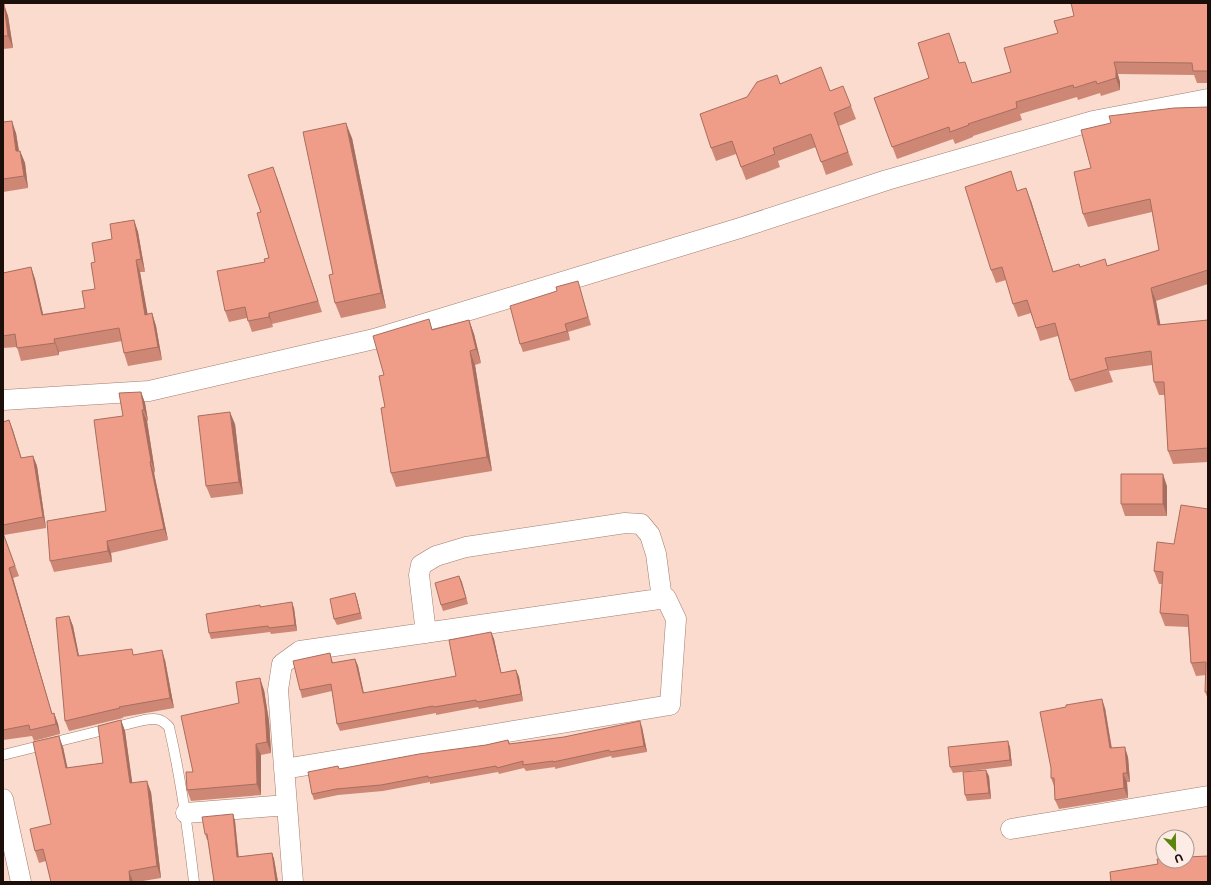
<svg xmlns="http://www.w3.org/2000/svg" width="1211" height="885" font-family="Montserrat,sans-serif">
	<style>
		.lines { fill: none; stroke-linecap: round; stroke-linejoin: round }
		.lane-casing { stroke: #a17d6f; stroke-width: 11 }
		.street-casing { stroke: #a17d6f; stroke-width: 21 }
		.lane { stroke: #fff; stroke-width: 10 }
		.street { stroke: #fff; stroke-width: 20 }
		.wall { fill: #ce8775 }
		.shaded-wall { fill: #a76e5f }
		.building { fill: #ef9d88; stroke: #a76e5f }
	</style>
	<rect width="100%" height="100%" fill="#fadbcd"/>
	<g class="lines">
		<g class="lane-casing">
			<path id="lane" d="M3 755 144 720C155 718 161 718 169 727 181 778 188 830 194 882"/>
		</g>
		<g class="street-casing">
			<path id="street" d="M3 400 149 391 374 339 740 228 887 180 1093 121 1208 99
				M426 633 419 575 421 565 436 556 466 547 625 523 641 524 650 535 656 554 662 599
				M284 769 670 705 676 619 666 598 300 651 282 664 278 690 293 882
				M3 799 21 882
				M186 813 287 805
				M1011 829 1208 796"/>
		</g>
		<use href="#lane" class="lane"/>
		<use href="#street" class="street"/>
	</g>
	<path class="wall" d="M1208 3V83H1197L1194 75 1118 74 1120 82V90L1101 96 1100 93 1078 100 1077 97 1020 114 1022 120 973 136V137L955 144 953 139 897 159 874 98 929 78 953 44 959 63 972 83 1011 72Z
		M3 5 8 16 13 48 3 49Z
		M780 83 830 91 851 106 856 119 839 126 853 165 826 175 816 147 778 161 780 167 746 180 736 154 716 161 711 148 747 97Z
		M1208 107V284L1156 301 1160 325 1208 320V462L1173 464 1168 451 1165 395H1159L1154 382 1152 365 1109 371 1113 382 1075 392 1070 380 1058 336 1040 341 1031 313 1018 317 1013 304 1006 280 996 283 991 270 1018 190 1031 201 1053 271 1081 267 1107 266 1159 250 1152 212 1088 227 1083 214 1091 168Z
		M3 122 16 133 19 151H20L25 163 28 188 3 192Z
		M352 138 386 308 341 318 335 303 333 274Z
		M277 177 322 312 272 324 273 327 252 332 247 318 229 322 225 311 265 262 269 258 261 212Z
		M134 220 138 232 145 272H140L147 314 152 313 156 326 162 360 128 366 124 353 122 341 59 352V355L21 361 17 347 3 348V273L31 267 35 279 43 314 85 308 95 289V262L112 239Z
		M580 289 591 325 568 332 570 340 523 352 520 344Z
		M429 319 432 329 469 320 474 334 481 363 475 365 492 471 396 487 391 473 385 407 384 375Z
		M141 392 145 403 148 421H147L155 472 154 473 168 540 111 553 112 562 54 572 50 561 106 511 123 416Z
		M9 420 21 458 33 456 37 466 46 528 4 535 19 576 13 578 52 714 54 713 58 724 60 734 34 741 32 736 3 740V422Z
		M235 424 243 494 211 498 206 486Z
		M1167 486V516H1125L1121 504Z
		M1208 509 1206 675 1196 676 1191 663 1188 627 1165 626 1160 613 1162 584H1159L1154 571 1174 544Z
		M459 576 468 604 443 611 441 605Z
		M355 593 357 599 362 619 337 625 334 619Z
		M261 607 294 608 297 631 271 634 270 632 211 639 209 633Z
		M69 616 73 626 79 656 134 655 165 660 174 708 123 717V718L69 731 65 721Z
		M491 632 494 639 501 673 516 670 519 677 523 701 479 709 478 707 436 715V713L340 731 337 724 332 691 302 698 300 690 330 653 333 663 355 659 358 666 364 693 456 676Z
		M264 690 269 721 271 753 261 755V795L191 801 187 790 193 772Z
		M1205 692H1208V699Z
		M1105 708 1112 748 1128 757 1130 782H1127L1128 798 1059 809 1055 800 1054 786 1051 778Z
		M121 720 125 731 132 783 151 792 161 878 137 882H51L46 861 39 863 35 851 51 824 63 747 67 768 103 763Z
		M642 727 647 752 612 758 611 756 555 769V767L526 771 524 768 499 774 498 772 430 784V782L383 791 338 795 314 800 312 794 338 766 339 769 486 745 508 740 510 744Z
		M1010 747 1012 766 953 773 950 767Z
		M989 776 991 799 967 801 965 795Z
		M233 814 235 821 239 857 272 853 274 859 278 882H213L214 881 208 840H207L205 834Z"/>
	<path class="shaded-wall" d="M4 4 8 16 13 48 8 36Z
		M1114 62 1120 82V90L1116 78Z
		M12 121 16 133 21 164 16 151Z
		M346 123 352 138 386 308 381 293Z
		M20 151 25 163 28 188 24 176Z
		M1026 188 1031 201 1057 284 1053 272Z
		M134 220 138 232 145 272 141 259Z
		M136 260 140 272 150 327 145 315Z
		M31 267 35 279 46 327 42 315Z
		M1151 288 1156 301 1163 338 1158 325Z
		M152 313 156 326 162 360 158 347Z
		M269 313 272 324 273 327 269 317Z
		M469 320 474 334 481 363 476 349Z
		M565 324 568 332 570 340 567 331Z
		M54 339 59 352V355L55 343Z
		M470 351 475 365 492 471 487 457Z
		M141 392 145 403 148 421 144 410Z
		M142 410 147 421 155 472 151 461Z
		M230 412 235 424 243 494 239 482Z
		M9 420 13 430 25 469 21 458Z
		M33 456 37 466 46 528 43 517Z
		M150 462 154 473 168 540 164 529Z
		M1163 474 1167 486V516L1163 504Z
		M107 541 111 553 112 562 108 551Z
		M9 568 13 578 55 724 52 714Z
		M459 576 462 582 468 604 466 598Z
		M355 593 357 599 362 619 360 613Z
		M292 602 294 608 297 631 295 625Z
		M69 616 73 626 81 666 78 656Z
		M491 632 494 639 503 680 501 673Z
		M162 650 165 660 174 708 170 698Z
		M355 659 358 666 365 700 363 693Z
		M516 670 519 677 523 701 521 694Z
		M260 678 264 690 269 721 271 753 267 742Z
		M1102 699 1105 708 1113 758 1110 748Z
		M54 713 58 724 60 734 56 724Z
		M121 720 125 731 134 795 130 783Z
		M640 721 642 727 647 752 644 746Z
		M59 736 63 747 70 779 66 768Z
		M1008 741 1010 747 1012 766 1010 760Z
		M256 744 261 755V795L257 784Z
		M1125 747 1128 757 1130 782 1127 773Z
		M986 770 989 776 991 799 989 793Z
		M1123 773 1127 782 1128 798 1124 788Z
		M147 781 151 792 161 878 157 866Z
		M233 814 235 821 239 864 237 857Z
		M272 853 274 859 278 882H276Z
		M129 871 133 882H130Z"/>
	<path class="building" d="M1071 3H1208V71H1193L1192 63 1114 62 1116 70V78L1097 84 1096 81 1074 88 1073 85 1016 102 1017 108 968 124 969 125 950 132 949 127 892 147 874 98 929 78 918 43 949 33 959 63 965 62 972 83 1011 72 1004 48 1058 33 1054 21 1074 16Z
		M4 4 8 36H3V5Z
		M821 67 830 91 843 86 851 106 834 113 848 152 821 162 811 134 773 148 775 154 741 167 732 141 711 148 700 114 747 97 757 82 777 75 780 84Z
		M1208 107V270L1151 288 1158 325 1208 320V448L1168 451 1164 382H1154L1151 351 1105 358 1108 369 1070 380 1055 323 1036 328 1027 300 1013 304 1002 267 991 270 965 187 1011 171 1017 191 1026 188 1053 272 1079 264 1080 267 1105 259 1107 266 1159 250 1150 199 1083 214 1074 172 1091 168 1081 130 1111 123 1109 116 1174 108Z
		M12 121 16 151H20L24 176 3 179V122Z
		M346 123 381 293 335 303 329 275 333 274 303 132Z
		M273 167 318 301 269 313V317L248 321 245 307 225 311 217 271 265 262 264 259 269 258 257 213 261 212 248 175Z
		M134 220 141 259 136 260 145 315 152 313 158 347 124 353 119 328 54 339 55 343 17 348 15 334 3 336V273L31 267 42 315 85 308 82 291 95 289 91 263 95 262 92 243 112 239 110 224Z
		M578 281 588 317 565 324 567 331 520 344 510 306 557 291 556 287Z
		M429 319 432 330 469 320 476 349 470 351 487 457 391 473 381 408 385 407 379 376 384 375 373 336Z
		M141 392 144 410H142L151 461 150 462 164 529 107 541 108 551 50 561 47 521 106 511 94 420 123 416 119 393Z
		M230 412 239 482 206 486 198 416Z
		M9 420 21 458 33 456 43 517 3 525V422Z
		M1121 474H1163V504H1121Z
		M1181 505 1208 509V692H1205L1206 662 1191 663 1188 615 1160 613 1163 572 1154 571 1157 542 1174 544Z
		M3 533 15 566 9 568 52 714 54 713 56 724 30 730 29 725 3 730Z
		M459 576 466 598 441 605 435 583Z
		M355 593 360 613 334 619 330 599Z
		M292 602 295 625 269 628 268 626 209 633 206 614 260 605V607Z
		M69 616 78 656 132 649 133 655 162 650 170 698 119 707 120 708 65 721 56 618Z
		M491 632 501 673 516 670 521 694 477 702 476 700 434 707 433 706 337 724 331 684 300 690 293 661 330 653 332 663 355 659 363 693 456 676 449 640Z
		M260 678 265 709 267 742 256 744 257 784 187 790 186 772H193L181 716 239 703 236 682Z
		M1102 699 1110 748 1125 747 1127 773H1123L1124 788 1055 800 1054 778H1051V768L1040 712 1066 707V705Z
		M121 720 130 783 147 781 157 866 129 871 130 882H51L43 849 35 851 30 829 51 824 33 742 59 736 66 768 103 763 98 726Z
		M640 721 644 746 610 752 609 750 553 762V761L523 765V761L497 768 496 766 428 778V776L381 785 336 789 312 794 308 772 338 766 339 769 419 754 486 745 508 740 509 744 564 737Z
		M1008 741 1010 760 950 767 948 747Z
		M986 770 989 793 965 795 963 772Z
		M233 814 237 857 272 853 276 882H213V881H214L207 834H205L202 817Z
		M1208 856V882H1111L1110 872 1158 864 1157 859 1163 858V861H1187V857Z"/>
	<rect width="1211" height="885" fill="none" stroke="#1c0f0a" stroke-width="8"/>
	<g transform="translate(1175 849) rotate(158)"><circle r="19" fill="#fcece5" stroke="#a2948d"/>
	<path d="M0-3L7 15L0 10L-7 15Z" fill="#5b840b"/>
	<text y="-6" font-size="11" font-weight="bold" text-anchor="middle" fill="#1c0f0a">U</text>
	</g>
</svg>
